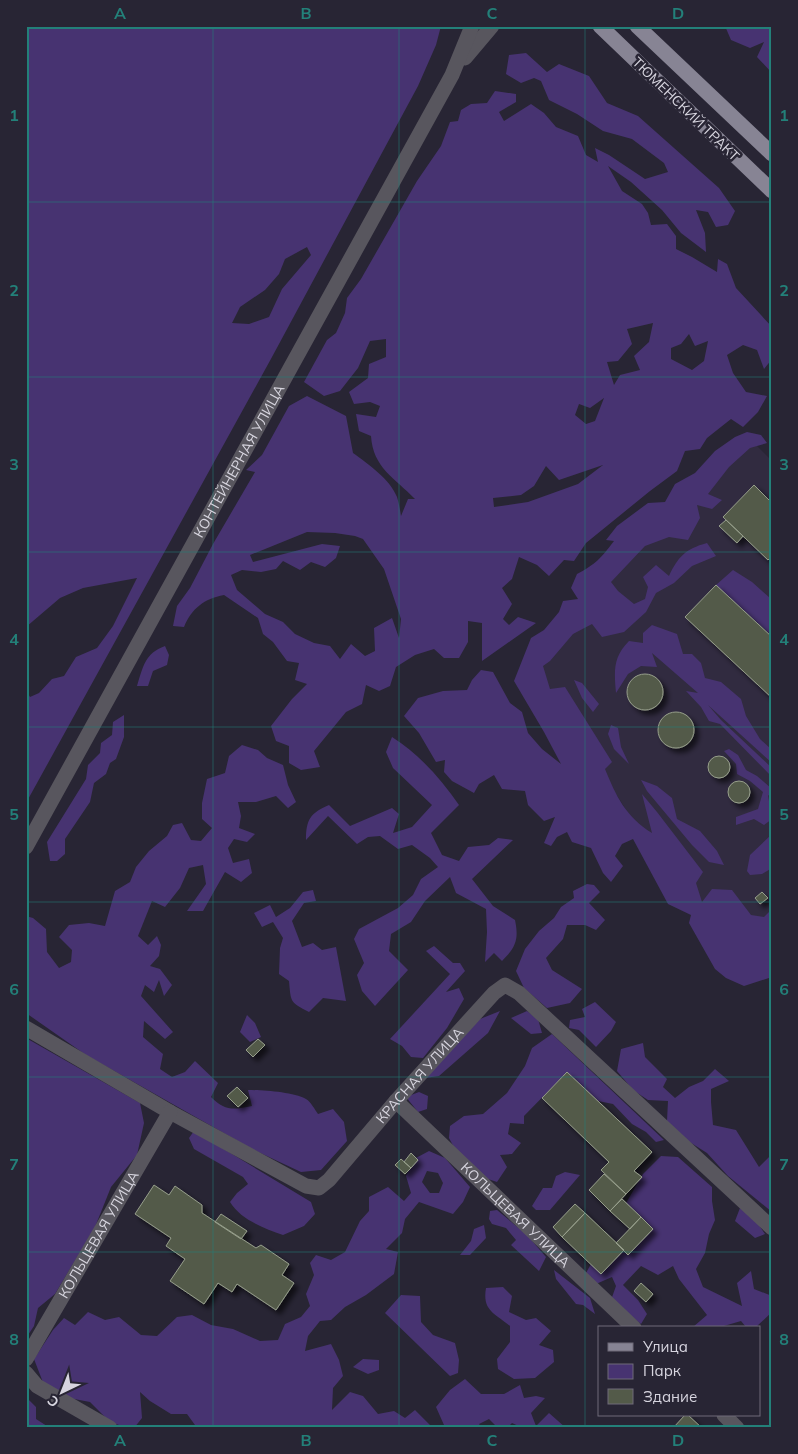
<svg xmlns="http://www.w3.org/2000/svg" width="798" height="1454" font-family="Mulish,sans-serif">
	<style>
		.built { fill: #312b40 }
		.green { fill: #473371; fill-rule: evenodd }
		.building { fill: #535a49; stroke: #969e8b; filter: url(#shadow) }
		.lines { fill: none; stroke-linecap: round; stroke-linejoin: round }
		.minor { stroke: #58565e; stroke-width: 15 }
		.major { stroke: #878494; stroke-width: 15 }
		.grid { fill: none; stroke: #238079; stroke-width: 1; stroke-opacity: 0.55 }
		.labels { text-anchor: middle; stroke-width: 5; stroke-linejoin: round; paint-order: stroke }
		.street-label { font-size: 14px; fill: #d7d5df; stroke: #282534 }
		.neatline { fill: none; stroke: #238079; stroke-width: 2 }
		.grid-label { font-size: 16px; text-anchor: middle; font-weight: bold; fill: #238079 }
	</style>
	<defs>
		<filter id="shadow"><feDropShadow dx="4.5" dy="4.5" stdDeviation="2.5" flood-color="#0009"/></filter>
	</defs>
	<rect width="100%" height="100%" fill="#282534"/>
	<path class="built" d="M751 440 772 461V956L703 930 529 658Z"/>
	<path class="green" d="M26 26H441L436 45 418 86 272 357 26 803V690L30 697 39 693 52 679 64 676 76 657 97 648 113 626 137 578 83 588 60 598 26 627ZM307 247 311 255 282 289 269 317 249 324 232 323 240 307 265 290 279 274 285 259Z
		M725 26H772V73L757 57 764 42 750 48 731 40Z
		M526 53 547 72 559 64 589 76 607 103 638 116 719 188 735 211 728 225 716 227 708 212 696 210 705 233 706 252 681 233 662 210 631 182 608 166 622 191 642 204 648 213 651 225 667 224 676 236V249L692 257 717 272 718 259 727 264 736 288 772 327V359L764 369 757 350 743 345 727 355 733 373 746 392 767 396 758 412 743 427 731 419 707 438 700 449 685 451 677 471 650 491 586 543 574 561 564 560 549 576 537 565 519 557 512 579 502 588 512 604 503 619 509 625 518 617 536 623 482 661V623L468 621V642L459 658H444L434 649 415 655 396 667 390 686 379 691 366 685 362 704 346 712 314 751 320 767 301 770 289 763V746L276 741 271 726 292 699 307 684 295 680 299 663 287 661 273 642 263 634 258 618 224 595C204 599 192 608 184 627L173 626 177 606 190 588 213 544 255 472 246 470 262 455 289 406 307 396 346 416 353 453C368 464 390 479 397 497 399 503 400 510 401 516L408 499H415C395 478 373 468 371 436L359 431 356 414 376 417 380 406 370 402 354 404 349 392 368 378 369 364 386 357V339L370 341 358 368 340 391 324 396 304 382 327 340 336 333 345 313 347 298 361 279 417 181 441 146 450 122 458 121 461 110 471 104 487 103 495 91 516 94V102L499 112 504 121 531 104 544 113 556 127 578 136 586 155 598 162 595 148 609 155 645 179 668 172 664 163 632 139 603 131 577 114 549 100 541 81 534 78 521 83 506 74 509 55ZM653 323 649 342 634 356 640 370 620 375 614 385 607 362 618 361 632 344 627 329ZM689 334 695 346 708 341 704 361 692 370 671 359V348L681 344ZM604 398 595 421 586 424 575 415 579 404 590 408ZM603 465 578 484 528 502 494 507 493 498 521 495 534 486 546 466 559 480ZM307 532 335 533 355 536 363 539 384 569 401 619 399 638 392 618 374 628 375 651 365 656 351 644 340 659 330 646 314 643 295 634 283 622 265 614 237 590 231 575 242 570 261 572 276 569 283 561 300 570 311 562 325 567 336 558 340 546 322 544 253 562 250 555Z
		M747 432 761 435 767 443 750 448 729 467 708 494 722 500 712 509 697 505 700 518 688 540 669 537 645 546 611 582 618 591 634 604 645 599 648 587 643 577 656 565 669 576C678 557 685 549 707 543L716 556 692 566 674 583 656 593 646 612 624 632 602 637 592 624 573 634 550 661 543 666 550 689 565 687 612 762 605 769C616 796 626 817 652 833L642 794 657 812 703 872 696 883 702 902 712 889 732 890 751 915 764 917 772 909V977L744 986 726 978 715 969 689 923 691 915 668 904 633 839 622 844 615 856 623 866 611 882 603 873 591 848 572 842 567 832 557 837 551 846 544 843 555 817 544 821 528 805 525 791 502 789 494 775 479 784 474 793 452 781 444 772 445 760 436 762 419 733 404 716 418 698 443 691 467 690 472 680 481 670 493 672 510 703 522 712 528 733 542 749 561 764 544 732 514 681 531 638 544 630 559 612 563 601 578 599 571 588 577 574C596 564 601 558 614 541L606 540 617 526 648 503 665 502 675 484 695 473 715 451 735 437Z
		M733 570 752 582 770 598 772 636 716 585Z
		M652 625 677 634 683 654H692L701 663 705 678 721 682 741 699 746 716 760 739 772 750V763L708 705 721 720 772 768V777L720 724 709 721 701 707 686 691 698 693 652 653 657 667 641 666 628 674 616 693C614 671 613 657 629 641L643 643V633Z
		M165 646 169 655 167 665 153 671 148 686H137C143 667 145 653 165 646Z
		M574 680 582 683 599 704 593 712 582 698Z
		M124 715V737L116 759 110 763 106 774 94 783 90 802 65 839V854L57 861H50L47 842 86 779 88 765 100 753 101 743 112 735 113 722Z
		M611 725 618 728 621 747 629 764 614 749 608 734Z
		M392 737C419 754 441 779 459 805L431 833 442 855 459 861 468 847 489 845 498 838 513 840 472 879 493 906 515 920C519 939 516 947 502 961L494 953 485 962 487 932 486 909 456 893 450 877 425 901 411 922 391 934 389 951 408 970 375 1006 362 991 357 975 364 963 354 939 359 929 398 908 413 895 421 879 438 867 430 858 412 845 398 849 380 836 368 837 357 844 328 816 306 840C306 820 310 813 329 805L350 826 392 808 399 814 393 833 412 827 432 805 393 768 386 752Z
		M242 745 258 750 267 758 283 765 288 785 296 802 288 808 276 796 256 802H238L241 816 239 828 255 834 247 842 234 839 228 848 233 863 249 859 252 873 241 882 225 872 203 911H187L206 884 203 865 189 868 180 888 165 907 152 901 138 936 148 945 157 936 161 945 159 956 150 966 160 969 172 985 164 996 159 980 154 992 145 985 141 996 173 1032 165 1039 144 1021 143 1037 163 1054 160 1069 172 1077 185 1072 195 1061 218 1083 211 1097C225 1111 233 1110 252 1106L248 1090C263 1090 293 1092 306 1099 311 1102 315 1110 318 1114L333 1109 344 1122 347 1141 321 1170 301 1172 252 1149 86 1055 26 1013V916L33 918 46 929 47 952 59 968 71 962 72 950 59 937 69 925 89 923 105 926 115 891 130 882 136 867 149 851 167 836 173 825 182 823 191 840 201 841 212 828 202 819V803L207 779 225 773 229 756Z
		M729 749 738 755 746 770 757 776 772 789V798L768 795 772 819 764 825 754 819 736 825V817L758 809 763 792 750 781 737 774 736 764 724 751Z
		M641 780 657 786 672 798 677 819 700 831 717 851 724 865 709 862 692 845 647 791Z
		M772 834V868L762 874 750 875 747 871 750 855Z
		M587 884 594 885 600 892 589 903 605 920 596 930 585 925H567L563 939 546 958 552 970 582 989 570 1003 547 1008 524 988 516 971 525 949 539 931 554 918 561 907 574 898 573 891Z
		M313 890 316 901 304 903 292 921 302 947 313 943 322 950 336 947 346 1001 323 998 309 1012C290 1002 291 1003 289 981L279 974 280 948 283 938 273 922 262 927 254 913 270 905 276 917 290 908 303 892Z
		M434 946 453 963H460L465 971 446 992 459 988 464 999 447 1028 423 1058 411 1057 402 1046 390 1039 450 974 426 951Z
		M595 1002 616 1022 611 1031 596 1047 579 1030 569 1028 570 1020 585 1017 582 1009Z
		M500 1011 488 1033 439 1076 425 1078 480 1019Z
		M527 1011 538 1019 542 1033 531 1034 511 1018Z
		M247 1015 255 1023 261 1037 250 1042 240 1032Z
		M552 1034 664 1140 656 1142 646 1132 632 1124 613 1104 598 1101 567 1072 524 1116V1124L510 1123 508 1134 521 1143 512 1154 500 1155 507 1167 497 1182 485 1178 456 1151 449 1138 450 1126 464 1116 483 1114 507 1093 525 1066 532 1048Z
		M26 1038 140 1103 144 1123 137 1155 111 1187 95 1227 55 1294 38 1308 34 1326 26 1338Z
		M643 1043 645 1057 667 1079 663 1087 675 1098 689 1087 703 1081 715 1069 729 1081 711 1089V1102L713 1125 736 1130 759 1167 772 1154V1212L728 1176 707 1153 688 1141 667 1121 668 1101 648 1100 633 1090 617 1071 621 1049Z
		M419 1092 428 1096 427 1109 418 1112 406 1097Z
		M194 1131 311 1202 315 1214 304 1226 283 1235C264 1228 241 1220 230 1202L237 1193 248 1184 243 1177 194 1149 189 1138Z
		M429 1151 445 1158 470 1187 463 1202 453 1214 419 1202 405 1219 402 1233 386 1249 398 1252 394 1274 366 1295 345 1307 331 1320 320 1321 308 1336 305 1351 331 1344 339 1360 343 1376 333 1388 332 1410 350 1392 363 1396 378 1414 394 1411 405 1418 415 1410 430 1425H444L436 1407 450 1390 465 1379 481 1394H504L520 1385 524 1398 536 1396 545 1398 531 1413 536 1426 549 1413 566 1428H523L512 1423 507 1428H498L489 1419 479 1424 482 1428H194L195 1425 187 1414H171L150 1401 140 1392 142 1418 134 1428H128L110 1422 90 1402 69 1398 44 1385 34 1359 53 1330 64 1318 75 1325 88 1312 105 1320 119 1317 141 1335 157 1336 177 1317 192 1315 211 1325 233 1329 260 1341 278 1340 285 1324 301 1317 310 1306 306 1294 314 1275 310 1263 316 1255 331 1260 345 1252 360 1221 369 1211V1197L388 1187 404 1201 411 1193 406 1176 414 1159ZM427 1171 438 1173 443 1183 439 1193H430L422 1182Z
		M661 1156 678 1157 712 1187V1201L715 1220 709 1234 705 1253 696 1269 703 1287 742 1306 737 1283 751 1271 754 1289 772 1296V1312L755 1328H745L746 1327 741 1321 717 1328 693 1327 707 1315 679 1279 673 1266 658 1275 641 1266 623 1285 638 1300 647 1314 641 1324 611 1300 616 1286 612 1277 596 1284 586 1273 591 1264 602 1273 624 1250 629 1254 653 1229 626 1203 643 1174Z
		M565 1172 580 1175 550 1210H536L532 1206 543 1188H552L556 1176Z
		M740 1208 756 1221 765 1234 755 1238 735 1221Z
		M497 1210 527 1235 546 1257 539 1271 511 1245 516 1240 506 1228 492 1224 489 1219 490 1211Z
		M484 1225 486 1238 470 1255H460L471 1241 474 1229Z
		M554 1270 590 1298 595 1314 583 1305 576 1304 556 1279Z
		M503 1287 512 1296 509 1312 526 1320 536 1318 551 1331 539 1345 553 1350 554 1362 535 1378 514 1379 498 1369 497 1359 510 1342V1326C495 1313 482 1311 486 1288Z
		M401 1295 420 1296 421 1322 433 1335 455 1343 459 1360 458 1373 450 1376 385 1313Z
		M363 1359 379 1360V1370L368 1374 353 1367Z
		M26 1397 36 1407V1419L50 1428H26Z"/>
	<path class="building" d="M754 485 772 503V556L768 560 723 517Z
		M726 520 743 536 737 543 719 526Z
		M716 585 772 637V698L685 617Z
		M627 692a18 18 0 1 1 36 0a18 18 0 1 1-36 0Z
		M658 730a18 18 0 1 1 36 0a18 18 0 1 1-36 0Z
		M708 767a11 11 0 1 1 22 0a11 11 0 1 1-22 0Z
		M728 792a11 11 0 1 1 22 0a11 11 0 1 1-22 0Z
		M762 892 768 898 760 904 755 898Z
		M258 1039 265 1045 253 1057 246 1050Z
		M567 1072 652 1152 634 1171 642 1177 626 1194 601 1170 609 1162 542 1098Z
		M237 1087 248 1098 238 1107 227 1096Z
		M411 1153 418 1160 411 1168 404 1162Z
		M401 1159 411 1168 405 1174 395 1165Z
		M604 1174 626 1194 610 1211 589 1190Z
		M154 1185 169 1195 175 1186 202 1205V1213L256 1248 261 1245 289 1264 282 1275 294 1283 276 1310 237 1284 232 1292 218 1283 204 1304 170 1281 185 1259 166 1246 171 1238 135 1214Z
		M622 1199 641 1217 630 1229 610 1211Z
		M575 1204 585 1213 562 1237 553 1227Z
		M585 1213 624 1250 601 1274 562 1237Z
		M221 1214 247 1231 241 1239 215 1222Z
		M641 1217 653 1229 628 1255 616 1243Z
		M641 1283 653 1294 646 1302 634 1291Z
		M685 1415H688L702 1428H673Z"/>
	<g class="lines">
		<g class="minor">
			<path d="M465 58 492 26"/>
			<path id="s1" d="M26 847 452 75 472 26"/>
			<path id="s2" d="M26 1028 170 1112 306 1186 319 1188 329 1180 396 1101 494 993 505 985 519 993 772 1228"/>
			<path id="s3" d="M396 1101 634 1328"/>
			<path id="s4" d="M26 1359 170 1112"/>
			<path d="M26 1373 37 1386 110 1428"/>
			<path d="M724 1415 737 1428"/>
		</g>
		<path class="major" d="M600 26 772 191
			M637 26 772 154"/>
	</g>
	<path class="grid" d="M213 26V1428M399 26V1428M585 26V1428M26 202H772M26 377H772M26 552H772M26 727H772M26 902H772M26 1077H772M26 1252H772"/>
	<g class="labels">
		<g class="street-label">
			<text transform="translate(686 109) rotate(44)" y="5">ТЮМЕНСКИЙ ТРАКТ</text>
			<text dy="5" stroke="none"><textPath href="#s1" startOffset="441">КОНТЕЙНЕРНАЯ УЛИЦА</textPath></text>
			<text dy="5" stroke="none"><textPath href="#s2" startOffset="486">КРАСНАЯ УЛИЦА</textPath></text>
			<text dy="5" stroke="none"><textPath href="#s3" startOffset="165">КОЛЬЦЕВАЯ УЛИЦА</textPath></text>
			<text dy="5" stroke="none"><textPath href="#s4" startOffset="144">КОЛЬЦЕВАЯ УЛИЦА</textPath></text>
		</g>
	</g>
	<rect width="798" height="1454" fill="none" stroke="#282534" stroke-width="55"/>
	<rect x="598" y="1326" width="162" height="90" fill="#282534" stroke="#6e6b78"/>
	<rect x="608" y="1343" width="25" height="8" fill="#878494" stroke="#6e6b78"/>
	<text x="643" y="1352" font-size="15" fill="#d7d5df">Улица</text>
	<rect x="608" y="1364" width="25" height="15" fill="#473371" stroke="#6e6b78"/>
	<text x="643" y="1376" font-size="15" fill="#d7d5df">Парк</text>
	<rect x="608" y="1389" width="25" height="15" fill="#535a49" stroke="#6e6b78"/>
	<text x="643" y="1402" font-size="15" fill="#d7d5df">Здание</text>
	<g transform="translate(62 1392) rotate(223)" stroke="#282534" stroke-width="4" paint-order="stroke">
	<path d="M0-4L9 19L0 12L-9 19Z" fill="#d7d5df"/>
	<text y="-8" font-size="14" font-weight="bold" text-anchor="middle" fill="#d7d5df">С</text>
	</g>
	<rect x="28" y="28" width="742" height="1398" class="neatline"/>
	<g class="grid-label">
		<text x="120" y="19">A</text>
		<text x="306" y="19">B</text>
		<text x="492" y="19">C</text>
		<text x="678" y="19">D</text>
		<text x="14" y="121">1</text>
		<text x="784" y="121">1</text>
		<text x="14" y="296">2</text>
		<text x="784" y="296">2</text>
		<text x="14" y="470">3</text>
		<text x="784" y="470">3</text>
		<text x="14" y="645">4</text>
		<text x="784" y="645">4</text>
		<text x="14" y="820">5</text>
		<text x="784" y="820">5</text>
		<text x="14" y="995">6</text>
		<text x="784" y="995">6</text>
		<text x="14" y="1170">7</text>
		<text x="784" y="1170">7</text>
		<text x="14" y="1345">8</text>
		<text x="784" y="1345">8</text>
		<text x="120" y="1446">A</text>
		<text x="306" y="1446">B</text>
		<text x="492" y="1446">C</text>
		<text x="678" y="1446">D</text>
	</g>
</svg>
